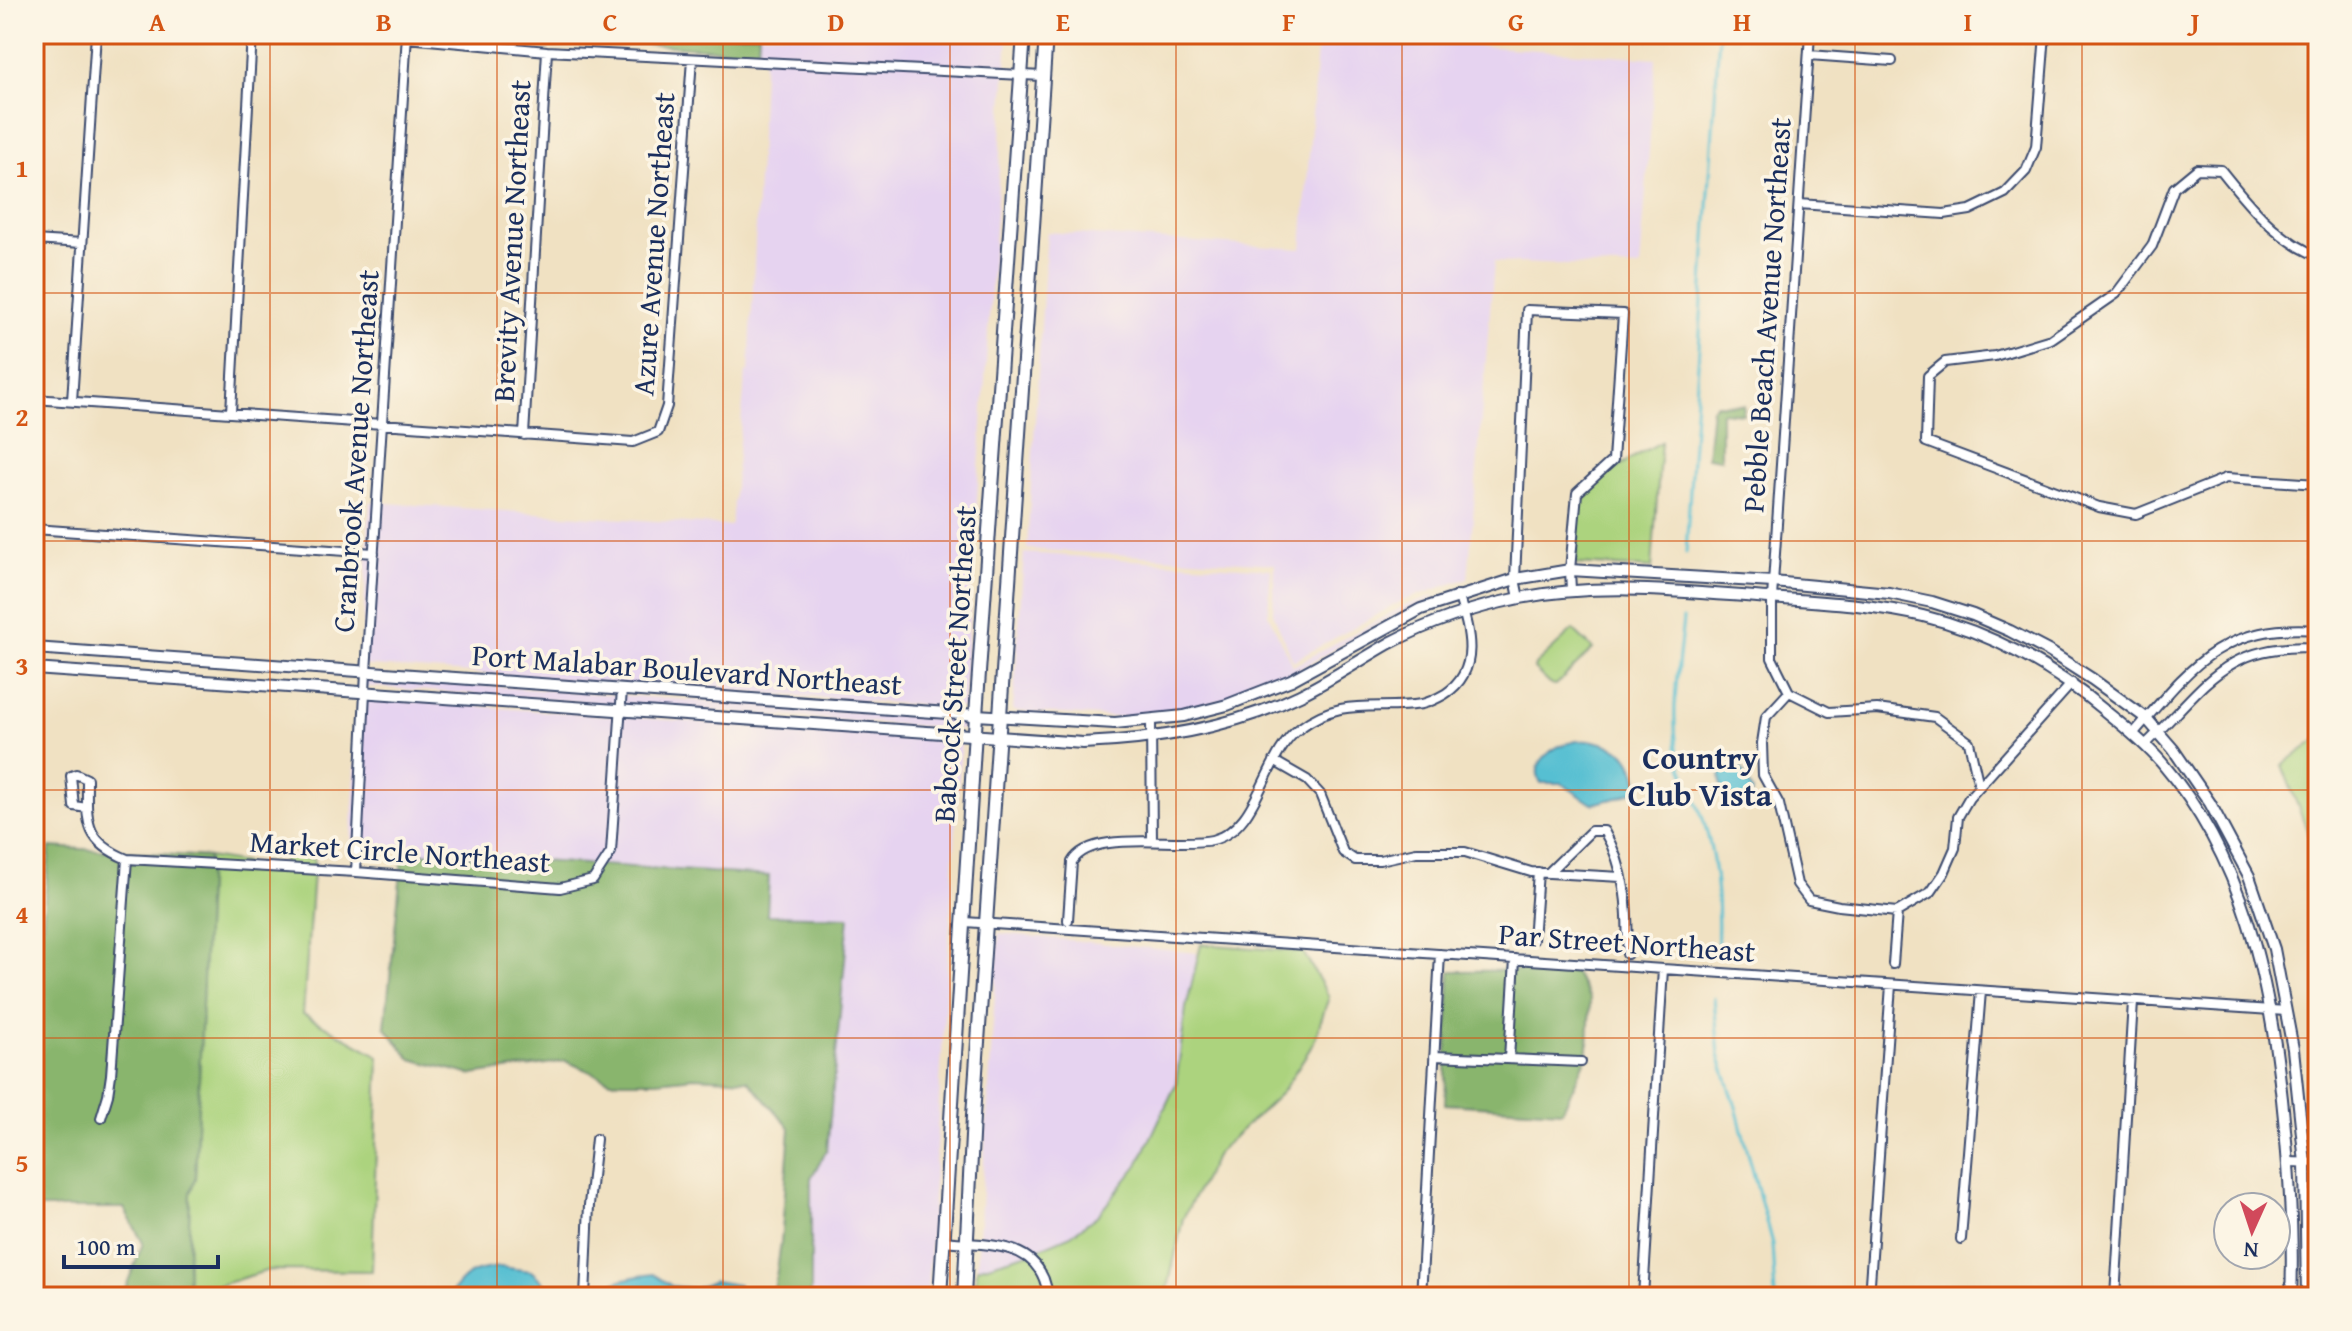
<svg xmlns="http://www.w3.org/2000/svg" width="2352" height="1331" font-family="'Gentium Book Plus',serif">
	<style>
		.built { fill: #e6d3f0 }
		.green { fill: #acd37e; stroke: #64816e; stroke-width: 2 }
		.forest { fill: #89b56d; stroke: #527266; stroke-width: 2 }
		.water { fill: #56bfd2; stroke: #387798; stroke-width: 2 }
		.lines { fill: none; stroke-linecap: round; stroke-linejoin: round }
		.stream { stroke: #56bfd2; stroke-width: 3 }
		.minor-casing { stroke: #3b4a6d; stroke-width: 12 }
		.tertiary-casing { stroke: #3b4a6d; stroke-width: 14 }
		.secondary-casing { stroke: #3b4a6d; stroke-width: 16 }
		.minor { stroke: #fff; stroke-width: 8 }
		.tertiary { stroke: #fff; stroke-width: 10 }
		.secondary { stroke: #fff; stroke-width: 12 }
		.grid { fill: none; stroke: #d45514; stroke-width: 2; stroke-opacity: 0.55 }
		.labels { text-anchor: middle; stroke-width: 7; stroke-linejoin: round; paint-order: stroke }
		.street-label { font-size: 30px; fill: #1b2f5e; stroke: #fcf5e5 }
		.neighbourhood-label { font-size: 32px; font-weight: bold; fill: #1b2f5e; stroke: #fcf5e5 }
		.neatline { fill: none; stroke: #d45514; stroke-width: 3 }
		.grid-label { font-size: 26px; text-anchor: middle; font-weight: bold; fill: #d45514 }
	</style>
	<rect width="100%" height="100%" fill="#fcf5e5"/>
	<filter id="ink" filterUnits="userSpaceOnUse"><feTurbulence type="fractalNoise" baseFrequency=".0125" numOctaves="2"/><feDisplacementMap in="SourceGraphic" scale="16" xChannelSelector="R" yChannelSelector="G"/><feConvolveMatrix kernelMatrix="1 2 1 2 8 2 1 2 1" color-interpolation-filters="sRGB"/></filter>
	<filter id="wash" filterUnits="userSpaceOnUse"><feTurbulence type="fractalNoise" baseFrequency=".006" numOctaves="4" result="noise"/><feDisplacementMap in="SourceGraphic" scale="32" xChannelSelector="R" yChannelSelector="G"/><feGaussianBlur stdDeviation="1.8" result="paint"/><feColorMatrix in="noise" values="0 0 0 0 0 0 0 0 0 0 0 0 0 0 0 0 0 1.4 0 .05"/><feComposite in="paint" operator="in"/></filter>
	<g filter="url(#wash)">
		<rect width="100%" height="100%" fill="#f0e1c2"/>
		<path class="built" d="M759 34H1008L963 708 361 665 370 502 731 526 746 372H749L764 53 758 52Z
			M1318 35 1656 58 1640 268 1494 262 1468 578 1402 601 1293 661 1273 613 1275 564 1027 549 1047 232 1302 249Z
			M1024 553 1271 569 1268 614 1293 666 1404 606 1435 595 1434 598 1383 621 1289 675 1225 699 1150 715 1115 717 1013 711Z
			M361 677 930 717 963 720 962 729 360 686Z
			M359 698 961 741 927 1297H811V1178L827 1150 766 915 768 876 351 848Z
			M999 933 1197 953 1176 1084 1138 1165 1098 1215 1071 1235 1029 1253 977 1268Z"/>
		<path class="green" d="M1661 442 1652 568 1576 564C1577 548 1576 531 1579 514 1585 480 1634 457 1661 442Z
			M1573 630 1593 649 1556 685 1550 684 1534 669 1535 665Z
			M2318 739V851L2308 833 2282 765Z
			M208 857 282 869 284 857 314 859 303 1014 379 1056 372 1271 269 1270 187 1295 190 1193 195 1179Z
			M1201 944 1303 952 1329 997 1313 1044 1282 1092 1218 1152 1183 1218 1166 1297H975L977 1268 1029 1253 1071 1235 1098 1215 1138 1165 1176 1084 1186 1008Z"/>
		<path class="forest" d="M630 34H759L758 52 630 43Z
			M1717 404 1744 405 1743 414 1721 412V459L1707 457 1712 408Z
			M50 847 208 857 195 1179 190 1193 187 1297H122L143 1243 124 1208H34V1015Z
			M403 852 769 876 767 915 849 917 827 1150 811 1178V1297H773L781 1243 790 1128 748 1080 694 1077 657 1081H611L566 1061 472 1075 411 1059 385 1027Z
			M1573 970 1590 999 1588 1049 1584 1064 1562 1111 1445 1104 1450 971Z"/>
		<path class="water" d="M1593 741C1624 747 1634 756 1639 789L1617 798 1592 804 1561 783H1541C1529 763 1554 745 1573 742 1579 740 1587 741 1593 741Z
			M1735 767 1742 769 1753 792 1748 800 1735 806C1723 800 1719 784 1721 772Z
			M500 1267 531 1271 549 1287V1297H448C465 1273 471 1270 500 1267Z
			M653 1274 672 1286 695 1289 714 1281 738 1285 739 1297H598C610 1278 633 1277 653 1274Z"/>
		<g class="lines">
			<path class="stream" d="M1686 553 1719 34
				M1683 619C1679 661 1671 706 1677 748 1682 776 1699 801 1706 829 1718 871 1719 913 1717 957
				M1714 998 1719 1055 1736 1107 1772 1244 1775 1297"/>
		</g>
	</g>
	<g filter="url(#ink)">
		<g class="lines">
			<g class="minor-casing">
				<path id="minor" d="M1810 34 1772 598V658L1789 692 1829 712 1877 709 1935 717 1969 742 1979 786
					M407 38 547 51 1043 76
					M1809 55 1892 61
					M1799 204 1944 214 1970 210 2005 193 2026 171 2036 147 2045 34
					M34 240 82 243
					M2318 256C2277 240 2248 204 2221 170L2197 169 2174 188 2152 246 2116 294 2051 339 1995 356 1945 362 1928 376 1926 442 2099 507 2136 514 2226 478 2318 484
					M34 399 633 442 658 432 667 406 692 59
					M72 401 96 34
					M231 412 252 34
					M524 435 547 51
					M34 529 374 553
					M1519 598 1515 579 1527 310 1623 314 1613 460 1577 493 1570 570 1571 590
					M1789 692 1766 717 1762 743 1763 775 1779 804 1797 884 1809 900 1839 906 1897 912 1931 892 1944 873 1955 848 1958 817 1969 798 2072 683
					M1151 721 1152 841
					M2133 734C2191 667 2221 623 2318 630
					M2145 745C2205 688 2224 641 2318 648
					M1274 761 1307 780 1320 794 1343 852 1355 860H1380L1416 852H1465L1531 872 1621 877
					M87 808 74 806 71 776 76 774 87 779C87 821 83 841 127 859L356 872 560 888 593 880 611 852 622 689
					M356 872 366 672 407 34
					M1548 873 1591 831H1604C1626 868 1629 912 1627 954
					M1068 920 1072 862C1092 828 1177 848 1212 840 1260 829 1263 755 1300 728 1342 696 1376 711 1422 704 1431 702 1438 698 1445 694 1481 671 1470 629 1458 595
					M965 922 2286 1011
					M1533 940 1538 872
					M1893 964 1897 912
					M1434 1056 1581 1062
					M1509 1059 1515 959
					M101 1118 108 1095 111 1075 127 859
					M2289 1162 2318 1163
					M1961 1239 1981 991
					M943 1241C988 1246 1042 1239 1048 1297
					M585 1297 589 1205 596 1139
					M1421 1297 1440 954
					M1643 1297 1663 969
					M1869 1297 1891 985
					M2115 1297 2133 1002"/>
			</g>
			<g class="tertiary-casing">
				<path id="tertiary" d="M34 648 976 715 1115 723 1184 716 1227 705 1291 680 1421 609 1515 579 1570 570 1773 582 1889 593 1932 602 1973 615 2010 631 2050 652 2092 679 2146 718 2173 749 2210 803 2249 876 2274 949 2293 1049 2305 1163 2307 1297
					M34 669 1083 743C1157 740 1232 728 1300 695 1331 680 1360 660 1390 643 1430 622 1475 607 1520 598 1603 582 1685 592 1769 598 1821 602 1872 604 1923 616 1990 632 2053 667 2105 711 2125 727 2146 744 2162 763 2244 859 2269 978 2282 1099 2289 1165 2294 1231 2291 1297"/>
			</g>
			<g class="secondary-casing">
				<path id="secondary" d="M940 1297 976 715 1024 34
					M964 1297 973 1116 1046 34"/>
			</g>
			<use href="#minor" class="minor"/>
			<use href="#tertiary" class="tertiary"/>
			<use href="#secondary" class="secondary"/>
		</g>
	</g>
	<path class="grid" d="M270 34V1297M497 34V1297M723 34V1297M950 34V1297M1176 34V1297M1402 34V1297M1629 34V1297M1855 34V1297M2082 34V1297M34 293H2318M34 541H2318M34 790H2318M34 1038H2318"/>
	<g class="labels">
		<g class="street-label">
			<text transform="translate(512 241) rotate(-87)" y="10">Brevity Avenue Northeast</text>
			<text transform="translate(654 244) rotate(-86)" y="10">Azure Avenue Northeast</text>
			<text transform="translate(1767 315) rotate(-86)" y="10">Pebble Beach Avenue Northeast</text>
			<text transform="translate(356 451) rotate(-86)" y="10">Cranbrook Avenue Northeast</text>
			<text transform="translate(955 664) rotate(-86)" y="10">Babcock Street Northeast</text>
			<text transform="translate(687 670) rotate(4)" y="10">Port Malabar Boulevard Northeast</text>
			<text transform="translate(400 852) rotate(4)" y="10">Market Circle Northeast</text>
			<text transform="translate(1627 943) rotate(4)" y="10">Par Street Northeast</text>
		</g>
		<g class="neighbourhood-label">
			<text x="1700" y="769">Country<tspan x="1700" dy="37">Club Vista</tspan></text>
		</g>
	</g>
	<rect width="2352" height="1331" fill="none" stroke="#fcf5e5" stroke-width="88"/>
	<g transform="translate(2252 1231) rotate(183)"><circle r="38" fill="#fcf5e5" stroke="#a2a6af" stroke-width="2"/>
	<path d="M0-6L14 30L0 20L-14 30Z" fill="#d1495b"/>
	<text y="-12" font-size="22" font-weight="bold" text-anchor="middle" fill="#1b2f5e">N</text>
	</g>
	<path d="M64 1255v12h154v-12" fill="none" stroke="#1b2f5e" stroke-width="4"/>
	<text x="76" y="1255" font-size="24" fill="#1b2f5e" stroke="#fcf5e5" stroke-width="6" paint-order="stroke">100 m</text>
	<rect x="44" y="44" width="2264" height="1243" class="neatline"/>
	<g class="grid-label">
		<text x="157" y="31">A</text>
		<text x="384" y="31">B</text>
		<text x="610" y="31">C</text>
		<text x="836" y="31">D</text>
		<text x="1063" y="31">E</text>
		<text x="1289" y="31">F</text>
		<text x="1516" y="31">G</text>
		<text x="1742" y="31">H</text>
		<text x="1968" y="31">I</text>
		<text x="2195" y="31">J</text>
		<text x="22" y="177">1</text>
		<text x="22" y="426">2</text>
		<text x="22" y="675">3</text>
		<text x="22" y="923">4</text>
		<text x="22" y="1172">5</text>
	</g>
</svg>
